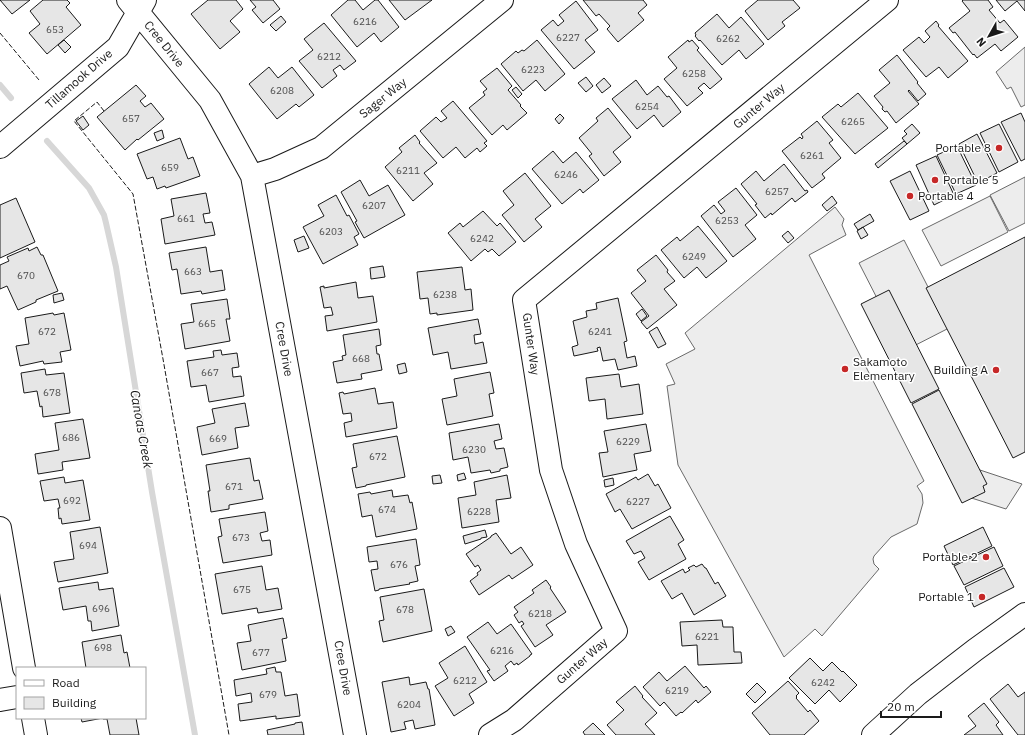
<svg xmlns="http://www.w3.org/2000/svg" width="1025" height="735" font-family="'IBM Plex Sans',sans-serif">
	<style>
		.built { fill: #ededed; stroke: #6a6a6a }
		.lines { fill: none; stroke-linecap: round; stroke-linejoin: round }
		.stream { stroke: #d7d7d7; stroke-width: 6 }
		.building { fill: #e6e6e6; stroke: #1a1a1a }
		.minor-casing { stroke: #1a1a1a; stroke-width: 24 }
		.minor { stroke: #fff; stroke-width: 22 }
		.fence { stroke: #1a1a1a; stroke-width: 1; stroke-dasharray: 5 2; stroke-linecap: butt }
		.poi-dot { fill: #c62828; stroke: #fff; stroke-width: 1.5 }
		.labels { text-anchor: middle; stroke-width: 3; stroke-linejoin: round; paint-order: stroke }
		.number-label { font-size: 10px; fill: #4d4d4d }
		.street-label { font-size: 12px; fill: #1a1a1a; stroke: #fff }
		.poi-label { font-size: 12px; fill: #1a1a1a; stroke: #fff; text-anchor: end }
		.water-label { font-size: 13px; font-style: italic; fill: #1a1a1a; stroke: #fff }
	</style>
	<rect width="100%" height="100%" fill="#fff"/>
	<path class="built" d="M1025 47V105L1021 107 1011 87 1007 89 996 72Z
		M1025 177V223L1009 231 990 195Z
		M990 196 1008 232 941 266 922 230Z
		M835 207 844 219 842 225 846 235 809 255 924 481 917 486 922 494 923 503 917 524 891 537 874 556 873 559 874 564 879 569 822 636 815 629 784 657 678 465 667 386 675 384 666 364 695 349 685 333Z
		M904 240 949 328 904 351 859 263Z
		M974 468 1022 484 1006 509 962 495Z"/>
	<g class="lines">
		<path class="stream" d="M0 85 11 98
			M47 141 89 188 104 215 106 223 116 267 152 492 195 735"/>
	</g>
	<path class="building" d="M0 0H30L12 14Z
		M43 0H67L70 3 66 7 81 25 47 54 29 33 40 24 30 11Z
		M208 0H236L243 9 230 21 240 32 220 49 191 14Z
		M250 0H273L280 9 263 23 252 10 256 7Z
		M348 0H355L363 10 375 0H378L399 27 381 42 374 33 357 47 331 15Z
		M389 0H432L405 20Z
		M583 0H643L647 5 638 13 644 20 618 42 607 29 610 26 599 14 596 16Z
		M758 0H793L800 8 782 22 785 26 768 40 745 11Z
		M963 0H988L993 7 989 10 1000 23 1004 20 1018 37 1001 51 995 44 977 58 974 54 973 55 955 32 953 33 949 28 970 11 962 1Z
		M996 0H1025V11L1017 1 1005 11Z
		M576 1 598 30 585 40 595 52 574 69 541 30 553 20 558 26 564 21 559 15Z
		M717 14 729 28 741 17 764 44 746 59 739 50 722 65 700 40 699 41 695 36 696 35 695 33Z
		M281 16 286 22 276 31 270 25Z
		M936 21 939 25 938 26 968 61 948 78 939 67 926 77 903 50 919 37 924 43 930 37 925 31Z
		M324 23 356 61 344 70 340 65 333 70 337 76 322 88 299 61 313 50 304 39Z
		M64 40 71 47 65 53 58 45Z
		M537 40 565 74 545 91 536 80 523 91 501 64 516 51 518 53 522 50 524 51Z
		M688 40 689 42 692 40 699 48 697 50 722 79 710 89 704 83 698 88 703 93 687 106 664 79 677 68 668 57Z
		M897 55 918 82 917 83 926 94 918 101 909 90 908 91 919 104 896 123 887 111 885 112 882 109 883 107 874 96 890 83 879 70Z
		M269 67 278 78 292 67 314 95 299 107 296 104 277 119 249 84Z
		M497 68 512 86 508 90 521 105 520 106 527 113 507 130 503 125 492 135 469 108 485 95 483 92 487 89 480 81Z
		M586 77 593 86 586 92 578 83Z
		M604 78 611 86 602 93 596 85Z
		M636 80 647 95 658 86 667 97 669 96 681 112 663 127 654 115 637 129 612 99Z
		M136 85 146 96 140 101 145 107 151 103 164 119 138 140 137 139 125 150 97 117Z
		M516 87 522 94 518 98 512 90Z
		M858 93 888 128 855 154 822 117 838 104 841 107Z
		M453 101 487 141 484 143 487 146 480 152 477 148 465 158 456 147 443 158 420 131 436 117 441 122 447 118 441 111Z
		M608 108 631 137 613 152 621 162 604 176 589 156 592 154 579 138 598 121 596 118Z
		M1021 113 1025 122V159L1021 161 1001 122Z
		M560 114 564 118 559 124 555 119Z
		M83 116 89 125 83 130 76 121Z
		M817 121 833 140 829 143 841 158 822 174 825 178 812 188 782 151 800 137 802 139 803 137 801 134Z
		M912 124 920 133 907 144 902 138 907 134 904 131Z
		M999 124 1018 162 999 172 980 133Z
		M162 130 164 138 157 141 154 133Z
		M977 134 997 173 978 183 959 144Z
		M415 135 420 142 419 143 437 163 424 173 433 184 413 201 385 167 402 152 399 148Z
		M180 138 188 159 193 157 200 176 166 188 165 186 157 189 153 177 147 179 137 154Z
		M904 141 907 144 878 168 875 164Z
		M957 146 976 185 956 194 937 155Z
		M553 151 563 163 576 152 599 180 583 193 580 189 562 204 532 169Z
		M936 156 954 195 934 205 916 165Z
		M784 164 805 191 807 190 808 192 795 202 792 198 772 215 771 213 765 218 755 205 757 204 741 184 756 171 764 181Z
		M910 171 929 211 910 220 890 181Z
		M525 173 551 206 535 219 542 227 524 242 502 215 514 205 503 191Z
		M360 180 369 196 388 185 405 215 364 238 355 222 357 221 341 192Z
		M736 188 757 215 745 225 756 239 733 257 701 216 714 205 721 214 725 211 718 202Z
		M206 193 210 213 203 214 205 223 212 222 215 235 165 244 161 219 174 216 171 199Z
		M336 195 347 216 349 215 359 234 354 237 358 245 323 264 303 227 324 216 318 205Z
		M832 196 837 203 827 211 822 205Z
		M16 198 35 242 0 258V205Z
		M483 211 497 226 500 223 516 242 499 256 492 249 488 252 485 249 471 261 448 233 460 223 463 227Z
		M870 214 874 221 858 230 854 224Z
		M698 226 727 261 706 278 697 267 684 278 661 250 677 237 680 241Z
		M863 227 868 235 861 239 857 231Z
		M788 231 794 238 788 243 782 236Z
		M304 236 309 248 298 252 294 240Z
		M1025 237V452L1013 458 926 288Z
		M37 247 41 255H43L58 291 36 300V302L18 310 7 286 0 289V265L9 261 7 257 28 248 29 251Z
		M206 247 210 272 222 270 225 290 202 294 201 291 181 294 177 269 172 270 169 253Z
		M656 255 668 270 667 272 675 281 664 289 677 305 647 329 641 322 649 316 631 293 646 281 637 270Z
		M383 266 385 277 371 279 370 268Z
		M462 267 465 290 471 289 473 310 437 315V313L430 314 428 298 420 299 417 272Z
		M356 282 358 298 373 296 377 322 327 331 325 316 333 315 331 307 324 308 320 287 324 286V288Z
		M889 290 939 389 911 403 861 304Z
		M62 293 64 300 54 303 53 295Z
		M618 298 627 341 624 342 627 358 635 356 637 366 618 370 615 359 603 361 600 347 597 348 598 351 574 356 572 347 578 345 573 321 587 317 586 311 597 309 596 303Z
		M227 299 230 319H226L230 341 185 349 181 324 194 322 191 304Z
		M642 309 647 316 641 321 636 314Z
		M53 313 54 315 64 313 71 350 60 352 62 362 44 364 43 361 20 366 16 346 29 344 25 318Z
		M478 319 481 334 474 335 475 344 483 342 487 363 451 369 448 352 433 355 428 328Z
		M657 327 666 344 658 348 649 332Z
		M379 329 381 345 376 346 377 354H379L382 370 361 374 362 379 337 383 333 362 343 360 342 356 346 355 343 335Z
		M221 350 222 355 237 353 239 367 232 368 233 377 241 376 244 396 209 402 206 385 191 387 187 361 214 357 213 351Z
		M405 363 407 372 399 374 397 365Z
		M45 369 46 375 64 373 70 413 43 417 42 406 40 407 37 391 24 393 21 373Z
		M490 372 494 393 489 394 493 416 447 425 442 399 457 396 454 379Z
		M619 374 621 387 639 384 643 414 607 419 605 399 589 401 586 378Z
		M375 388 378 404 393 402 397 428 346 437 344 423 352 421 351 413 343 414 339 393 343 392 344 394Z
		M939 390 987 484 983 486 985 492 962 503 912 404Z
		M245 403 249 426 235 428 238 448 202 455 197 427 215 423 212 409Z
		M83 419 90 458 62 462 63 470 38 474 35 454 59 450 55 423Z
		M499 424 502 439 494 441 496 449 504 448 508 467 500 469V471L491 473 490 470 471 473 468 457 453 460 449 433Z
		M646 424 651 451 634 454 637 470 603 477 599 453 608 452 604 431Z
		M397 436 405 477 366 485V486L356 488 352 468 357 467 353 444Z
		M250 458 254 481 259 480 263 499 229 505V509L211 512 208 491H210L206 465Z
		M464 473 466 479 458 481 457 475Z
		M648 474 655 486 658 484 671 508 632 529 620 509 615 512 606 494 636 477 638 480Z
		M440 475 442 483 433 484 432 476Z
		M507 475 511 498 496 500 499 522 462 528 458 498 476 495 474 482Z
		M64 477 65 483 83 480 90 520 62 524 61 518 59 519 58 508H60L58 499 44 501 40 481Z
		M613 478 614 485 605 487 604 480Z
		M392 490 393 497 408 495 410 503 412 502 417 529 376 537 372 515 362 517 358 494 370 492 371 494Z
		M265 512 268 531 260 533 262 541 270 540 272 555 223 563 218 537 222 536 219 519Z
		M670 516 684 540 678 544 686 559 649 580 638 562 645 558 641 551 634 554 626 541Z
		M100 527 108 573 58 582 54 562 74 559 70 532Z
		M983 527 992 546 953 565 944 546Z
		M485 530 487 537 481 538V539L465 544 463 536Z
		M496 533 511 554 521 547 533 565 512 579 509 575 479 595 470 581 478 575 477 573 481 570 478 565 475 567 466 554 491 537V536Z
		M416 539 420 565 415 566 418 581 409 583 410 584 379 589V590L375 591 371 570 378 569 377 561 369 562 367 547Z
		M994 547 1003 566 964 585 954 566Z
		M702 564 705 568H706L715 584 718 582 726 596 694 615 682 593 672 599 661 581 683 569 685 573 690 570 688 568 694 565 696 567Z
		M262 566 266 590 278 588 282 609 258 613 257 608 222 614 215 574Z
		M1004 568 1014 587 974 607 965 587Z
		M546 580 551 587 550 588 566 612 546 625 553 635 535 647 521 626 524 624 522 621 519 623 514 615 518 612 514 607 534 593 532 590Z
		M98 582 99 590 113 588 119 626 92 631 91 621H88L86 606 63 610 59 588Z
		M424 589 432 631 383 642 379 621 384 620 380 597Z
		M283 618 287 638 282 639 286 661 242 670 237 643 251 641 248 625Z
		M722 620 723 627H733L734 652H741L742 663 698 665 697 645 682 646 680 622Z
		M488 622 497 634 511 624 532 654 530 655V656L518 665 517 663 514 665 511 661 505 666 508 671 494 681 487 671 490 670 467 637Z
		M451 626 455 632 448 636 445 629Z
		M121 635 124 653 127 652 130 668H86L82 642Z
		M465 646 487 682 469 694 474 703 454 716 435 686 448 678 439 663Z
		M810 658 823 671 832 662 842 672 843 671 857 685 840 702 829 690 815 704 789 678Z
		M685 666 704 688 706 686 711 692 698 703 696 700 682 713 681 712 676 716 664 702 660 706 643 687 659 672 667 681Z
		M275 667 276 672H281L285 696 297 694 300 716 276 719V716L240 721 238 704 252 702 251 693 236 696 234 680 267 674 266 669Z
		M409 677 410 685 426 682 428 689H429L435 725 415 729 413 720 404 722 406 729 391 732 382 682Z
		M788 681 799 693 796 696 797 697 796 698 808 712 810 710 819 721 804 735H770L752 713Z
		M757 683 766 692 755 703 746 694Z
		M1008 684 1018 697 1025 692V735H1018L990 699Z
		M635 686 643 696 642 697 657 713 645 724 655 735H616L607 725 624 710 616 702Z
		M984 703 999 722 996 725 1003 735H964L976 726 968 716Z
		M81 718H136L139 735H110L107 719H103V718L82 722Z
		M302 722 304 735H268L267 730 295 724V723Z
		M593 723 605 735H585L583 732Z"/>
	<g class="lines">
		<g class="minor-casing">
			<path id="minor" d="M128 0 210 100 252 176 355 735
				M0 147 118 47 145 0
				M252 176 275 169 321 148 502 0
				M0 528 24 668
				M0 700 17 697
				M33 718 36 735
				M490 735 514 720 616 631 576 544 551 470 524 300 887 0
				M873 735 918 694 975 650 1025 614"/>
		</g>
		<use href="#minor" class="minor"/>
		<path class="fence" d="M0 33 39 80
			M104 111 97 102 74 121 133 194 163 359 229 735"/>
	</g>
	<g class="poi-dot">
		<circle cx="999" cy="148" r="4"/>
		<circle cx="935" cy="180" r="4"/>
		<circle cx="910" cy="196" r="4"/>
		<circle cx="845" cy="369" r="4"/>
		<circle cx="996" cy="370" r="4"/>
		<circle cx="986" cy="557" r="4"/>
		<circle cx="982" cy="597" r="4"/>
	</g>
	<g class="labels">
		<g class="number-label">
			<text x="365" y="25">6216</text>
			<text x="55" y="33">653</text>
			<text x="568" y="41">6227</text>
			<text x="728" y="42">6262</text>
			<text x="329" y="60">6212</text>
			<text x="533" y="73">6223</text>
			<text x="694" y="77">6258</text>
			<text x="282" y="94">6208</text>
			<text x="647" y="110">6254</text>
			<text x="131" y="122">657</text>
			<text x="853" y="125">6265</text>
			<text x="812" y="159">6261</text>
			<text x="170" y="171">659</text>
			<text x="408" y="174">6211</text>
			<text x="566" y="178">6246</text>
			<text x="777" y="195">6257</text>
			<text x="374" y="209">6207</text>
			<text x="186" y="222">661</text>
			<text x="727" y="224">6253</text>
			<text x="331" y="235">6203</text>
			<text x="482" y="242">6242</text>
			<text x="694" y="260">6249</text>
			<text x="193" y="275">663</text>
			<text x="26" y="279">670</text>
			<text x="445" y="298">6238</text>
			<text x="207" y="327">665</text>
			<text x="47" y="335">672</text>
			<text x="600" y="335">6241</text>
			<text x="361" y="362">668</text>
			<text x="210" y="376">667</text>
			<text x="52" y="396">678</text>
			<text x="71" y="441">686</text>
			<text x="218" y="442">669</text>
			<text x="628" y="445">6229</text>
			<text x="474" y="453">6230</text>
			<text x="378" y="460">672</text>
			<text x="234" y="490">671</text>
			<text x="72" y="504">692</text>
			<text x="638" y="505">6227</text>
			<text x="387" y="513">674</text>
			<text x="479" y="515">6228</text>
			<text x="241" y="541">673</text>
			<text x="88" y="549">694</text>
			<text x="399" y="568">676</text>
			<text x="242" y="593">675</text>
			<text x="101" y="612">696</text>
			<text x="405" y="613">678</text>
			<text x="540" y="617">6218</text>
			<text x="707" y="640">6221</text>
			<text x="103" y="651">698</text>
			<text x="502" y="654">6216</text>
			<text x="261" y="656">677</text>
			<text x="465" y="684">6212</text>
			<text x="823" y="686">6242</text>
			<text x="677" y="694">6219</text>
			<text x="268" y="698">679</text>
			<text x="409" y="708">6204</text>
		</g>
		<g class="street-label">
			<text transform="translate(164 44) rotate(51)" y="4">Cree Drive</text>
			<text transform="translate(79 79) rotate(-41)" y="4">Tillamook Drive</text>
			<text transform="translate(383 98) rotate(-39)" y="4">Sager Way</text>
			<text transform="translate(759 106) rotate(-40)" y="4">Gunter Way</text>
			<text transform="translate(531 344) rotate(82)" y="4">Gunter Way</text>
			<text transform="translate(284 349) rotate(80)" y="4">Cree Drive</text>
			<text transform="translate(582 661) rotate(-41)" y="4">Gunter Way</text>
			<text transform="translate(343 668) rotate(80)" y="4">Cree Drive</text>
		</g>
		<g class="poi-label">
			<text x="991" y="152">Portable 8</text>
			<text x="943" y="184" text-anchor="start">Portable 5</text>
			<text x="918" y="200" text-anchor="start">Portable 4</text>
			<text x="853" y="366" text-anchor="start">Sakamoto<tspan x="853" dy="14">Elementary</tspan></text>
			<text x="988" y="374">Building A</text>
			<text x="978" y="561">Portable 2</text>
			<text x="974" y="601">Portable 1</text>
		</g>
		<g class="water-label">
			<text transform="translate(142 429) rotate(80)" y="5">Canoas Creek</text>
		</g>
	</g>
	<rect x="16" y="667" width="130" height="52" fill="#ffffff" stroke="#a3a3a3"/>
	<rect x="24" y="680" width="20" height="6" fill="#ffffff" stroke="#a3a3a3"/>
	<text x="52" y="687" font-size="12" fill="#1a1a1a">Road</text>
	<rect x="24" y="697" width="20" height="12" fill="#e6e6e6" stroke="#a3a3a3"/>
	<text x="52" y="707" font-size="12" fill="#1a1a1a">Building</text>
	<g transform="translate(989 36) rotate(231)" stroke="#ffffff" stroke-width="3" paint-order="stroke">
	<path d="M0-3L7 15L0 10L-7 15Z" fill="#1a1a1a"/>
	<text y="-6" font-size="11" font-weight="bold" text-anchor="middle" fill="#1a1a1a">N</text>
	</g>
	<path d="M881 711v6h60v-6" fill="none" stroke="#1a1a1a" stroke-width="2"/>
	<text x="887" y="711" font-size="12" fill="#1a1a1a" stroke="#ffffff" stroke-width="3" paint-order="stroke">20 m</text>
</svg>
